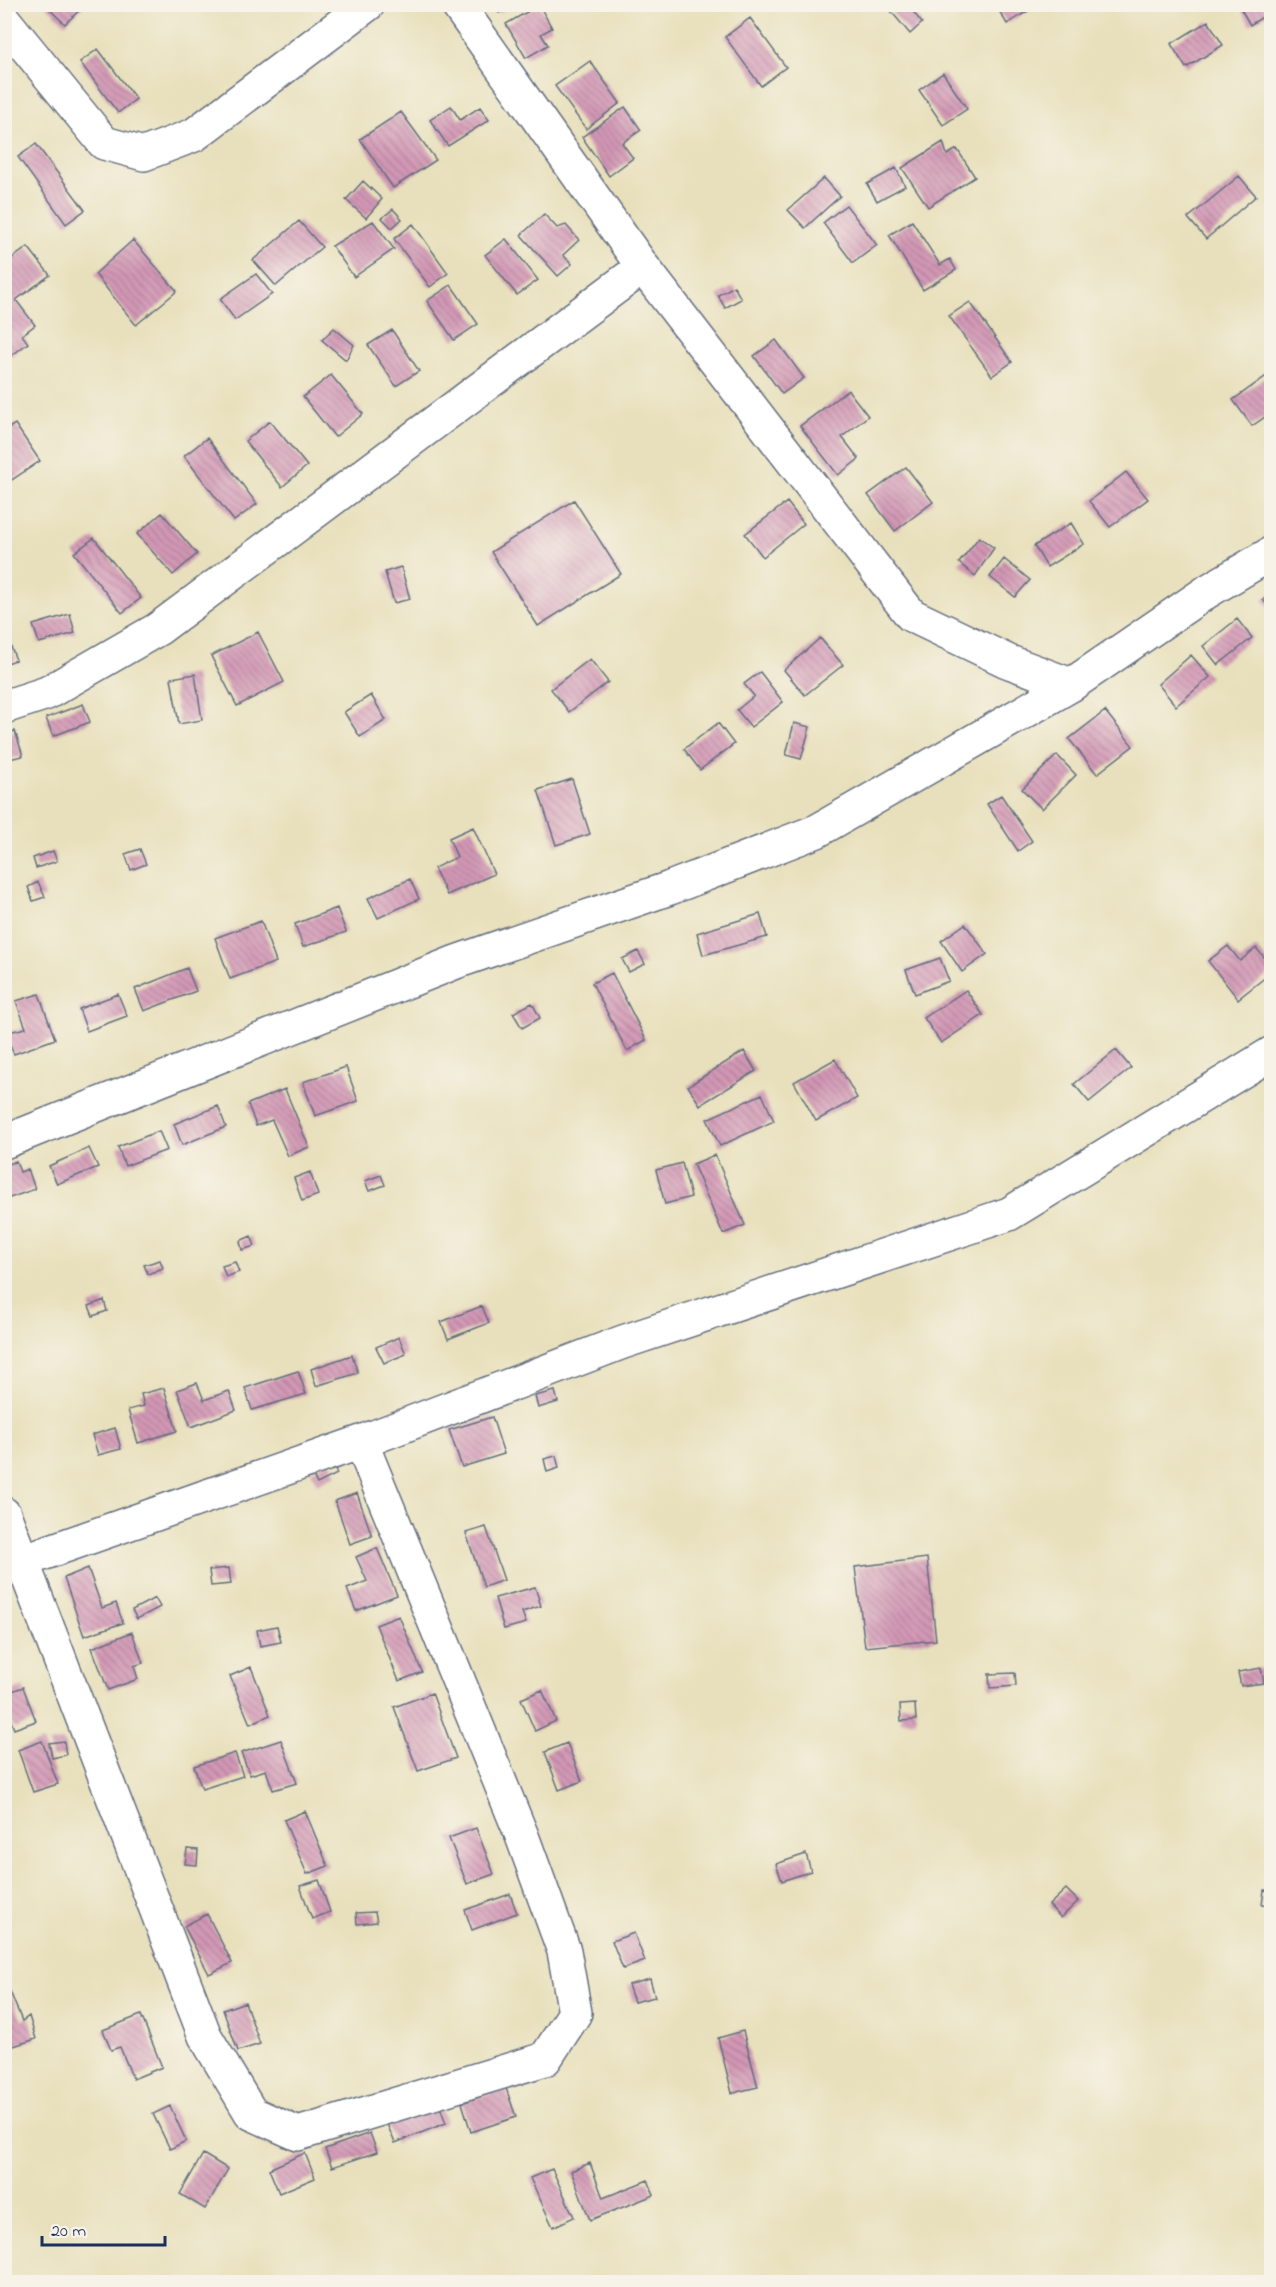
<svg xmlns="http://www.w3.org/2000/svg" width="1276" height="2287" font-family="'Indie Flower',sans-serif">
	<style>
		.building { fill: url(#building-back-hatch) }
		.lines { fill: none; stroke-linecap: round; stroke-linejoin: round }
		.street-casing { stroke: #636d7f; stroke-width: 36 }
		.street { stroke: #fff; stroke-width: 33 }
	</style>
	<defs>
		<pattern id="building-back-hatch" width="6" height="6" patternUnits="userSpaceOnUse" patternTransform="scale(1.5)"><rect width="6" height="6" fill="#d398b5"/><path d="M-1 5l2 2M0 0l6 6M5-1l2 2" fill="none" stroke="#aa7c96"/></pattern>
	</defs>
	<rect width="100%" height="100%" fill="#f7f3e8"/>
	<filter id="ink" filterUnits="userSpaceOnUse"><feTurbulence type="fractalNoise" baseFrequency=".0167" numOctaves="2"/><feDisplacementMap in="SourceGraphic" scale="12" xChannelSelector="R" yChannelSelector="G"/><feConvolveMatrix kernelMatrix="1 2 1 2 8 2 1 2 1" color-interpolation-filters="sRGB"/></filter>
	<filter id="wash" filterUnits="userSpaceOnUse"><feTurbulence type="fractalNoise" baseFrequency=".008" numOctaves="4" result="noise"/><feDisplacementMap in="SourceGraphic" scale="24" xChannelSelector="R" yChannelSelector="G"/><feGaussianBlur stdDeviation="1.35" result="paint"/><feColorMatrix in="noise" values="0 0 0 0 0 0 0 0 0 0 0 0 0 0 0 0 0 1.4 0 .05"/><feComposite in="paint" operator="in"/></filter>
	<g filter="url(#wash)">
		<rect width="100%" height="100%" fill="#e8e0bc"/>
		<g id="blocks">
			<path class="building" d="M494 4H513L499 13Z
				M885 4H907L922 23 910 34Z
				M995 4H1028L1031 9 1007 24Z
				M1241 4H1272V11L1250 25 1239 6Z
				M45 5H85L65 24Z
				M539 5 552 28 541 34 548 45 526 58 506 24Z
				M750 18 786 67 761 86 725 37Z
				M1208 21 1223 45 1186 68 1171 44Z
				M98 49 136 99 118 113 80 62Z
				M590 61 620 103 586 129 555 86Z
				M943 73 967 109 943 125 919 90Z
				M451 106 460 120 480 107 489 120 448 146 430 120Z
				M625 107 641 130 622 143 633 158 609 176 582 137Z
				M401 112 436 160 393 188 360 139Z
				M943 142 947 155 957 149 975 177 928 207 902 168Z
				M36 144 85 210 66 224 18 157Z
				M896 168 905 186 877 201 867 184Z
				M1239 176 1256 196 1206 239 1188 218Z
				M824 178 840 196 805 228 788 210Z
				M363 181 382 199 366 218 346 200Z
				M846 205 877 245 853 263 823 223Z
				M393 209 402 219 392 228 382 218Z
				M544 214 557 228 566 225 579 240 563 255 572 264 558 276 521 235Z
				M299 221 322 247 276 286 253 260Z
				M373 221 394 249 354 277 332 246Z
				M912 221 940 265 950 259 956 270 923 290 889 235Z
				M413 224 448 273 430 287 394 239Z
				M506 239 538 280 517 295 485 255Z
				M133 240 177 291 136 325 95 274Z
				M28 247 50 275 16 300 35 325 22 335 28 343 11 356 4 347V264Z
				M256 274 272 294 235 320 220 299Z
				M451 285 478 324 454 340 427 301Z
				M734 286 741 299 725 308 718 295Z
				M970 302 1012 362 992 376 949 316Z
				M334 328 354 345 346 360 322 340Z
				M392 330 419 371 396 386 368 345Z
				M776 340 804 378 782 394 754 356Z
				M1272 372V412L1252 426 1233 400Z
				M331 375 363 414 335 437 303 397Z
				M848 390 868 416 842 437 859 459 838 475 800 426Z
				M270 421 307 466 282 487 245 441Z
				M15 424 40 461 4 485V431Z
				M207 438 257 504 234 521 184 456Z
				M906 467 933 502 895 531 868 495Z
				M1126 472 1148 499 1110 527 1089 501Z
				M574 500 621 574 538 626 491 552Z
				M787 502 804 524 763 557 745 534Z
				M162 513 197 554 173 575 137 534Z
				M1071 523 1084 544 1047 567 1034 546Z
				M979 537 994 548 975 576 959 563Z
				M94 538 141 598 122 613 74 553Z
				M1004 559 1030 580 1015 597 990 577Z
				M401 567 410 599 394 603 385 572Z
				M1272 592V610L1263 600Z
				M70 614 75 633 39 643 33 625Z
				M1237 619 1252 638 1218 665 1203 646Z
				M4 629 16 660 4 664Z
				M258 632 284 682 237 706 211 656Z
				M820 638 843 665 805 695 784 670Z
				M1191 655 1210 677 1176 706 1158 684Z
				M590 659 608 682 569 712 551 689Z
				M760 672 783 702 751 727 737 710 754 696 744 684Z
				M195 674 202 720 179 724 171 678Z
				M371 695 386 720 360 737 344 712Z
				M83 704 90 722 53 736 46 718Z
				M1105 711 1133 746 1097 774 1069 739Z
				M718 723 734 744 700 770 684 749Z
				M794 723 810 727 801 759 786 755Z
				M15 731 23 756 4 760V734Z
				M1057 755 1076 775 1042 809 1022 789Z
				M572 779 590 834 556 845 538 790Z
				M1001 795 1032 841 1018 851 987 804Z
				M473 827 494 874 447 895 434 868 457 857 449 838Z
				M140 849 146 864 131 870 125 854Z
				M53 851 57 861 36 868 33 858Z
				M410 879 419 899 378 918 368 898Z
				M38 882 45 897 33 901 28 887Z
				M337 908 346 932 303 947 295 924Z
				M760 914 767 937 703 955 697 933Z
				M261 921 276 962 230 979 215 938Z
				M965 924 987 954 962 972 941 941Z
				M1228 946 1240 961 1256 948 1272 966V972L1238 999 1208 961Z
				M638 951 645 964 629 972 622 959Z
				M940 958 949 981 915 994 906 970Z
				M187 968 196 991 144 1011 135 989Z
				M612 973 646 1040 627 1051 592 983Z
				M966 990 983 1015 941 1043 924 1018Z
				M39 994 55 1039 14 1054 4 1033 26 1028 16 1001Z
				M118 994 127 1016 87 1031 79 1009Z
				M532 1003 540 1018 522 1028 513 1013Z
				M1116 1050 1131 1068 1089 1102 1074 1084Z
				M744 1051 756 1071 700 1105 688 1086Z
				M835 1059 857 1098 816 1121 794 1082Z
				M346 1067 358 1101 315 1116 303 1082Z
				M285 1089 309 1147 288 1156 272 1120 256 1126 248 1104Z
				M762 1094 774 1121 720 1146 707 1119Z
				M218 1106 226 1127 182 1145 174 1124Z
				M159 1131 167 1150 125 1166 118 1147Z
				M89 1148 98 1167 57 1184 49 1166Z
				M715 1155 745 1225 723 1234 693 1164Z
				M16 1161 20 1172 28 1169 35 1189 4 1200V1166Z
				M682 1163 691 1197 665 1204 656 1170Z
				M310 1172 318 1195 302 1201 294 1178Z
				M381 1175 385 1185 369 1191 365 1181Z
				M251 1236 255 1246 242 1250 240 1241Z
				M160 1260 163 1268 148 1274 144 1265Z
				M235 1262 239 1272 226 1277 222 1266Z
				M104 1300 107 1311 93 1316 89 1306Z
				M482 1306 489 1323 448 1339 441 1322Z
				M399 1337 406 1354 384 1363 376 1347Z
				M352 1355 358 1373 316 1386 311 1369Z
				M298 1371 306 1394 252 1410 245 1388Z
				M197 1383 204 1400 229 1391 236 1410 191 1427 177 1390Z
				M164 1388 177 1431 138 1443 128 1410 144 1406 141 1394Z
				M555 1391 558 1402 538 1408 535 1396Z
				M492 1417 504 1454 462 1467 449 1430Z
				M115 1428 121 1449 98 1455 92 1435Z
				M556 1456 559 1468 547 1472 544 1459Z
				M330 1461 337 1474 317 1484 311 1471Z
				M357 1493 372 1536 350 1544 335 1501Z
				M486 1527 504 1580 484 1587 466 1533Z
				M377 1548 397 1595 356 1611 347 1589 367 1581 356 1557Z
				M927 1558 936 1640 865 1647 855 1567Z
				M88 1568 102 1608 116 1603 123 1623 84 1636 64 1578Z
				M229 1568 231 1584 211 1586 209 1570Z
				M535 1587 541 1606 522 1612 526 1623 504 1629 495 1598Z
				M155 1598 160 1607 137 1619 132 1610Z
				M399 1616 422 1672 399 1681 376 1625Z
				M277 1626 281 1642 260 1646 257 1630Z
				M132 1632 143 1663 134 1666 138 1679 108 1690 92 1648Z
				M251 1667 270 1715 250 1724 230 1676Z
				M1261 1668 1264 1683 1241 1686 1238 1672Z
				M1015 1673 1016 1686 990 1688 989 1674Z
				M23 1687 36 1721 14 1729 4 1703V1694Z
				M542 1690 556 1721 535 1731 521 1699Z
				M432 1693 456 1758 418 1771 394 1707Z
				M915 1704 916 1720 901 1721 900 1705Z
				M281 1740 297 1783 273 1790 266 1770 250 1775 241 1753Z
				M42 1741 58 1784 33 1792 18 1750Z
				M64 1741 66 1755 52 1758 49 1743Z
				M567 1743 582 1781 559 1790 545 1752Z
				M235 1753 243 1776 202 1789 194 1766Z
				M305 1811 328 1866 307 1874 284 1820Z
				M476 1828 494 1874 467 1884 449 1838Z
				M187 1849 198 1850 197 1865 185 1864Z
				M806 1854 811 1871 782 1881 776 1864Z
				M319 1880 330 1912 312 1919 300 1886Z
				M1066 1889 1078 1901 1061 1918 1049 1905Z
				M1264 1890 1272 1891V1906L1262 1905Z
				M510 1894 517 1913 472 1930 465 1910Z
				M375 1912 377 1922 357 1924 356 1913Z
				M207 1914 232 1963 209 1974 184 1926Z
				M634 1933 645 1961 623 1969 612 1941Z
				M650 1979 655 1997 634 2002 628 1985Z
				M7 1984 22 2021 29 2016 36 2039 4 2049V1985Z
				M245 2002 260 2044 238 2051 223 2010Z
				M141 2015 162 2067 133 2079 120 2047 111 2050 103 2030Z
				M743 2031 758 2087 732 2093 718 2038Z
				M506 2088 516 2117 471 2132 462 2103Z
				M439 2104 446 2123 395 2143 387 2124Z
				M170 2106 186 2141 170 2149 153 2114Z
				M370 2133 377 2152 332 2167 325 2149Z
				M305 2153 315 2178 279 2193 269 2169Z
				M203 2154 228 2169 205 2209 180 2194Z
				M590 2163 603 2198 648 2180 654 2195 590 2220 571 2171Z
				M552 2169 574 2217 553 2227 530 2178Z"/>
		</g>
	</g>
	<g filter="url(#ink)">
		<use href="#blocks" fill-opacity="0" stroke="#636d7f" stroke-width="1.5"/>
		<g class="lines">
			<g class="street-casing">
				<path id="street" d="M457 4 643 267 911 615 1007 661 1071 685
					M4 20 104 143 144 154 194 135 368 4
					M4 707 47 693 158 629 643 267
					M4 1142 456 962 670 888 817 831 1071 685 1208 591 1272 553
					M4 1514 22 1561 361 1442 623 1342 1009 1214 1272 1053
					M22 1561 205 2036 251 2113 298 2134 545 2059 575 2013 564 1951 522 1836 361 1442"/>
			</g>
			<use href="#street" class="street"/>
		</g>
	</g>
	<rect width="1276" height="2287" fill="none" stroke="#f7f3e8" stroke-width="24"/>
	<path d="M42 2236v9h123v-9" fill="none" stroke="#1b2f5e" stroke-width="3"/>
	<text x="51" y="2236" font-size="18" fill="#1b2f5e" stroke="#f7f3e8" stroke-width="4.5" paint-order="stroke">20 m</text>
</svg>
